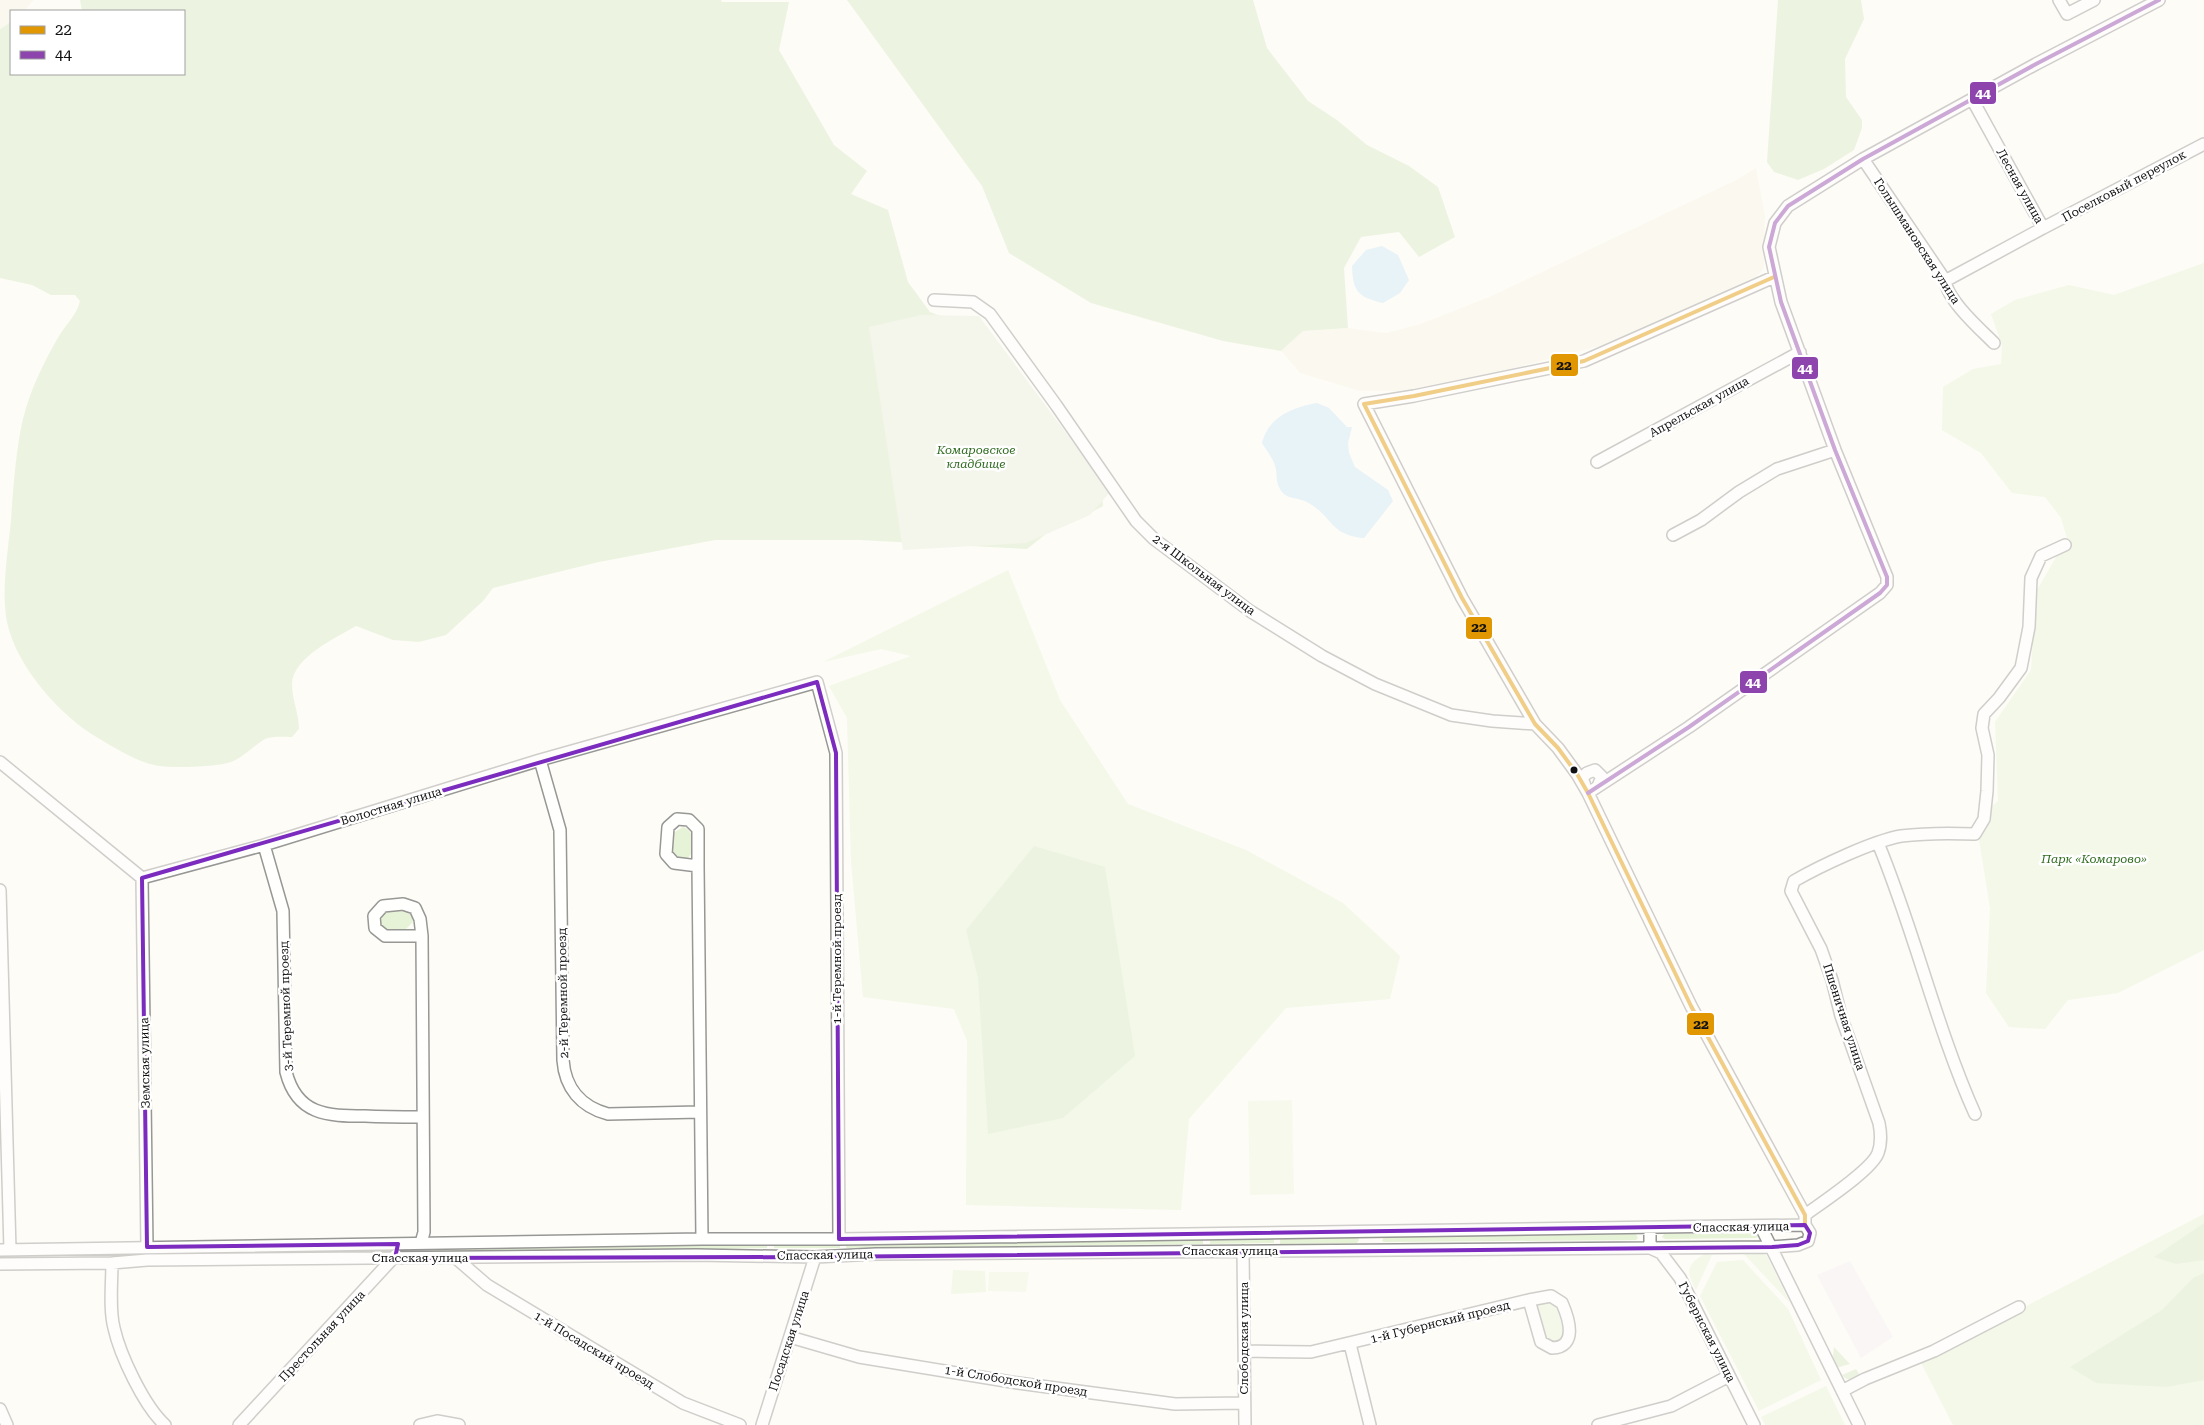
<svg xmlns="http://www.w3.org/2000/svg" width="2204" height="1425" font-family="'Roboto Serif',serif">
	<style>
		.industrial { fill: #f5f0f3 }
		.farmland { fill: #f9f7e4 }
		.green { fill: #e7f3d7 }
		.forest { fill: #d8eac5 }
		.cemetery { fill: #e9eedb }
		.pitch { fill: #f0f6e1 }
		.water { fill: #cde8f7 }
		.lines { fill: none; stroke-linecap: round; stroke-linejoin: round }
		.minor-casing { stroke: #979795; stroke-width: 14 }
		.minor { stroke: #fffffe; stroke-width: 11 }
		.bus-1-casing { stroke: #fff; stroke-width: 8 }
		.bus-2-casing { stroke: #fff; stroke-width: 8 }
		.bus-1 { stroke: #e09702; stroke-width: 4 }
		.bus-2 { stroke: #8e44ad; stroke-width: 4 }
		.marked { fill: none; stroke: #7b2cbf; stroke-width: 4; stroke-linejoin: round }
		.bus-dot { fill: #111; stroke: #fff; stroke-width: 2 }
		.labels { text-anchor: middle; stroke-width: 5; stroke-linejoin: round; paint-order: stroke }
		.street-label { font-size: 12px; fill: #111; stroke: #fff }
		.park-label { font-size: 12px; font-style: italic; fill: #2f6b1f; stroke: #fff }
		.line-badge { stroke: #fff; stroke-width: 2 }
		.badge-label { font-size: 14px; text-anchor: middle; font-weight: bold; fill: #fff }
		.pale-badge-label { font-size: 14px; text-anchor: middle; font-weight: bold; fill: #111 }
	</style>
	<rect width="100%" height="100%" fill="#fdfcf7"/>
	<path class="industrial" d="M1850 1261 1893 1337 1861 1358 1817 1275Z"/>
	<path class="farmland" d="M0 0H34L24 11H11V22L0 29Z
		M1756 168 1765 215 1764 268 1754 280 1714 299 1600 346 1479 377 1404 391H1359L1300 373 1281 351 1303 331 1348 328 1386 333 1420 324 1489 297 1736 180Z"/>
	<path class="green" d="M2204 263V950L2118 993 2068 1000 2045 1029 2009 1027 1986 993 1990 908 1976 821 1998 801 1995 722 2031 670 2036 592 2067 538 2061 518 2045 497 2012 493 1981 453 1942 430 1943 387 1973 369 2001 364 2002 345 1991 314 2015 300 2069 285 2114 295Z
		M1008 570 1060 700 1128 804 1246 850 1343 903 1400 956 1390 999 1286 1008 1189 1119 1181 1210 966 1205 967 1041 954 1009 863 997 851 861 847 718 829 686 911 656 881 649 823 662Z
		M683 827C695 831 692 841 692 853L686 860 676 858 672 853 673 833Z
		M405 910 412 916 413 922 405 930C394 931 383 933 379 921L385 911Z
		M2204 1214V1425H1953L1920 1361Z
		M1756 1233 1758 1237 1755 1238 1665 1239 1662 1237 1664 1234Z
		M1636 1234 1638 1238 1636 1240 1384 1242 1382 1241 1384 1237Z
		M1274 1237V1243L1210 1244V1238Z
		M1280 1237H1357L1359 1240 1357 1243 1280 1244Z
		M1203 1238V1244L846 1248 847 1242Z
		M840 1242V1248H774V1243Z
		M767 1243V1248L437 1254V1248Z
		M1743 1253H1762L1767 1256 1790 1303Z
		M1705 1254 1712 1255 1696 1290C1686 1272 1686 1264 1705 1254Z
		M1743 1260 1788 1309 1821 1380 1759 1411 1700 1296 1717 1262Z
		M953 1270 985 1271 986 1292 951 1294Z
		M1542 1299 1556 1303 1565 1337 1556 1345 1546 1339 1536 1309 1537 1305Z
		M1826 1386 1845 1425H1765L1761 1417Z"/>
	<path class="forest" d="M80 0H721L722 2H789L779 50 834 145 867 171 851 194 888 210 908 282 930 312 966 326 1102 494 1103 506 1079 519 1047 533 1027 549 860 540H715L599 562 493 588 483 601 446 635 419 642 393 640 356 626C336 638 293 657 292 684 292 699 299 714 299 729L292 737C284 737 272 736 265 739 253 746 244 757 231 762 217 767 175 768 160 766 140 764 115 748 98 738 60 716 16 666 7 622 1 591 8 552 11 520 13 490 16 448 23 419 30 390 44 362 59 336 66 324 77 315 80 301L75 295H51L32 285 0 278V29L11 22V74H184V11H82Z
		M847 0H1253L1267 48 1308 101 1337 120 1367 145 1409 166 1438 187 1455 237 1419 257 1399 232 1361 237 1344 268 1348 328 1303 331 1281 351 1223 341 1091 303 1009 253 982 186Z
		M1778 0H1861L1864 19 1845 59 1846 97 1862 120V128L1854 150 1824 169 1798 180 1774 172 1767 162Z
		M1034 846 1105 867 1135 1056 1063 1118 988 1134 978 978 966 930Z
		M2204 1223V1260L2176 1264 2154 1257Z
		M2204 1273V1380L2166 1387 2096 1383 2070 1367 2162 1310 2193 1278Z
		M1834 1347 1850 1364 1836 1368 1833 1356Z
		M1856 1369 1861 1377C1853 1380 1848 1382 1842 1375Z"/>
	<path class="cemetery" d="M921 315 979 316 1110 492 1090 515 1026 543 903 550 869 327Z"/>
	<path class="pitch" d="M1292 1100 1294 1194 1250 1195 1248 1101Z
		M989 1272H1029L1026 1292 988 1291Z"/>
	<path class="water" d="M1382 246 1398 255 1409 280 1400 293 1383 303C1358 297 1353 292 1352 266L1366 250Z
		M1317 403 1329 408 1347 427H1352L1348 443 1349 453 1355 467 1388 490 1393 501 1364 538C1329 535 1334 517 1307 502 1298 497 1286 500 1280 489 1275 481 1278 474 1275 466 1273 458 1266 450 1262 443 1268 417 1293 407 1317 403Z"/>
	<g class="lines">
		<g class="minor-casing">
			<path id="minor" d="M2059 0 2067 14 2094 0
				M1863 159 1945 280C1947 300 1980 329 1994 343
				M2043 228 2204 144
				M1774 277 1584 361 1414 396 1364 404 1462 598 1535 724 1558 748 1577 774 1588 793 1691 1006 1805 1215V1225
				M1945 281 2043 228 1972 99
				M934 300 973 302 990 314 1056 405 1136 521 1154 539 1250 611 1322 656 1375 684 1451 715 1492 721 1535 724
				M1597 462 1800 352
				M1673 535 1701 520 1739 492 1777 469 1835 450
				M540 760 560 830 563 1060C565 1088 581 1107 608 1114L700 1112
				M0 762 142 878
				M1585 786 1582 778 1587 773 1595 770 1602 777 1598 786
				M1588 793 1689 727 1880 593 1887 585V577L1835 450 1781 302 1769 247 1775 223 1788 206 1863 159 2036 64 2159 0
				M1878 843C1915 932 1936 1027 1975 1114
				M264 845 283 911 286 1072C297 1115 327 1116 365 1116 384 1117 404 1117 423 1117
				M698 866V829L689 820 677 819 668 827 666 854 674 863 698 866 702 1239
				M142 878 264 845 540 760 817 682 836 753 839 1239
				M142 878 147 1247
				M0 890 10 1250
				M1805 1215C1821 1203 1872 1170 1878 1153 1882 1142 1881 1133 1879 1123L1841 1016 1832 980 1821 949 1791 891 1794 881C1820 866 1873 841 1901 836 1925 833 1952 833 1975 834L1984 819 1987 791 1988 755 1982 728 1984 714 1999 698 2021 668 2029 627 2031 578 2041 556 2065 545
				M1761 1227 1859 1425
				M1650 1228V1248L1661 1253 1680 1278 1754 1425
				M421 1243 424 1232 422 936 420 919 415 908 403 904 383 906 374 916 375 928 385 936H422
				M0 1250 702 1239H839L1805 1225
				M1243 1251 1245 1425
				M457 1259 487 1285 683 1403 740 1425
				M112 1263C112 1282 109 1309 114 1328 120 1355 144 1406 165 1425
				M0 1264 112 1263 147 1260 696 1255 815 1257 876 1254 1772 1247 1798 1245 1808 1241 1810 1233 1805 1225
				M790 1337 859 1357 1018 1383 1175 1404 1244 1403
				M1350 1344 1370 1425
				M1245 1351 1311 1352 1529 1300 1541 1342 1552 1348C1578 1347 1569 1319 1562 1303L1551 1296 1529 1300
				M1842 1391 1865 1379 1934 1351 2019 1307
				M0 1409 7 1425
				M239 1425 396 1255
				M420 1425 437 1421 459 1425
				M762 1425 815 1257
				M1598 1425 1671 1406 1729 1376"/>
		</g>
		<use href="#minor" class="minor"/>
		<g class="bus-1-casing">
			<path id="bus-1" d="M1774 277 1584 361 1414 396 1364 404 1462 598 1535 724 1558 748 1577 774 1588 793 1691 1006 1805 1215V1225"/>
		</g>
		<g class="bus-2-casing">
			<path id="bus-2" d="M1588 793 1689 727 1880 593 1887 585V577L1835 450 1781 302 1769 247 1775 223 1788 206 1863 159 2036 64 2159 0"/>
		</g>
		<use href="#bus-1" class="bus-1"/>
		<use href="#bus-2" class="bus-2"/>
	</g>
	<path d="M0 0H2204V1425H0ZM817 682 836 753 839 1239 1805 1225 1810 1233 1808 1241 1798 1245 1772 1247 815 1257 395 1258 398 1244 147 1247 142 878Z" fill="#fdfcf7" fill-opacity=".55" fill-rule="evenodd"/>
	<path class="marked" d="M817 682 836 753 839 1239 1805 1225 1810 1233 1808 1241 1798 1245 1772 1247 815 1257 395 1258 398 1244 147 1247 142 878Z"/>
	<circle class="bus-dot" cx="1574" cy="770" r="4.5"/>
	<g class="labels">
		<g class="street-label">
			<text transform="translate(2020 186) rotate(61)" y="4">Лесная улица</text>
			<text transform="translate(2124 186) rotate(-28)" y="4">Поселковый переулок</text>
			<text transform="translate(1917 241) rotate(57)" y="4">Голышмановская улица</text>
			<text transform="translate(1699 407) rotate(-29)" y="4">Апрельская улица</text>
			<text transform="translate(1204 575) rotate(37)" y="4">2-я Школьная улица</text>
			<text transform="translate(391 806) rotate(-17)" y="4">Волостная улица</text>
			<text transform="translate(837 959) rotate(-90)" y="4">1-й Теремной проезд</text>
			<text transform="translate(563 993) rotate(-91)" y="4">2-й Теремной проезд</text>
			<text transform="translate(286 1006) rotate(-92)" y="4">3-й Теремной проезд</text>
			<text transform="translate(1844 1017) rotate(72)" y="4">Пшеничная улица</text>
			<text transform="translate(145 1063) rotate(-91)" y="4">Земская улица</text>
			<text transform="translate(1741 1227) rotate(-1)" y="4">Спасская улица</text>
			<text x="1230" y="1255">Спасская улица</text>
			<text transform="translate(825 1255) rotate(-1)" y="4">Спасская улица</text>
			<text x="420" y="1262">Спасская улица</text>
			<text transform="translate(1440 1322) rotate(-14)" y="4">1-й Губернский проезд</text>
			<text transform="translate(1707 1332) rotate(63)" y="4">Губернская улица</text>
			<text transform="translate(322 1336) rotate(-47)" y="4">Престольная улица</text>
			<text transform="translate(1244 1338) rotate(-90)" y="4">Слободская улица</text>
			<text transform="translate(789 1341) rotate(-72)" y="4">Посадская улица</text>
			<text transform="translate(594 1350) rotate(31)" y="4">1-й Посадский проезд</text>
			<text transform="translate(1016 1381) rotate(9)" y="4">1-й Слободской проезд</text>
		</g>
		<g class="park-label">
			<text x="976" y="454">Комаровское<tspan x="976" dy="14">кладбище</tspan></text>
			<text x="2094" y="863">Парк «Комарово»</text>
		</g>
	</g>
	<g class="line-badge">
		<rect x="1969" y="81" width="28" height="24" rx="5" fill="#8e44ad"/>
		<rect x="1550" y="353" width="29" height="24" rx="5" fill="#e09702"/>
		<rect x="1791" y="356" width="28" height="24" rx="5" fill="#8e44ad"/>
		<rect x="1465" y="616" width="28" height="24" rx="5" fill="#e09702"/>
		<rect x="1739" y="670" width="29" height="24" rx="5" fill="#8e44ad"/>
		<rect x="1686" y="1012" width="29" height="24" rx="5" fill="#e09702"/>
	</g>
	<g class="badge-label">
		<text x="1983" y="98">44</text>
		<text x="1805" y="373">44</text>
		<text x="1753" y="687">44</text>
	</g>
	<g class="pale-badge-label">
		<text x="1564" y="370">22</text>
		<text x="1479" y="632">22</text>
		<text x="1701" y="1029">22</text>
	</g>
	<rect x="10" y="10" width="175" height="65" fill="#ffffff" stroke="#a0a0a0"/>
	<rect x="20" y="26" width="25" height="8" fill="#e09702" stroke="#a0a0a0"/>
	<text x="55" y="35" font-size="15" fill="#111111">22</text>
	<rect x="20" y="51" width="25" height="8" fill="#8e44ad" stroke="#a0a0a0"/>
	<text x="55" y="60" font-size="15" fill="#111111">44</text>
</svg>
